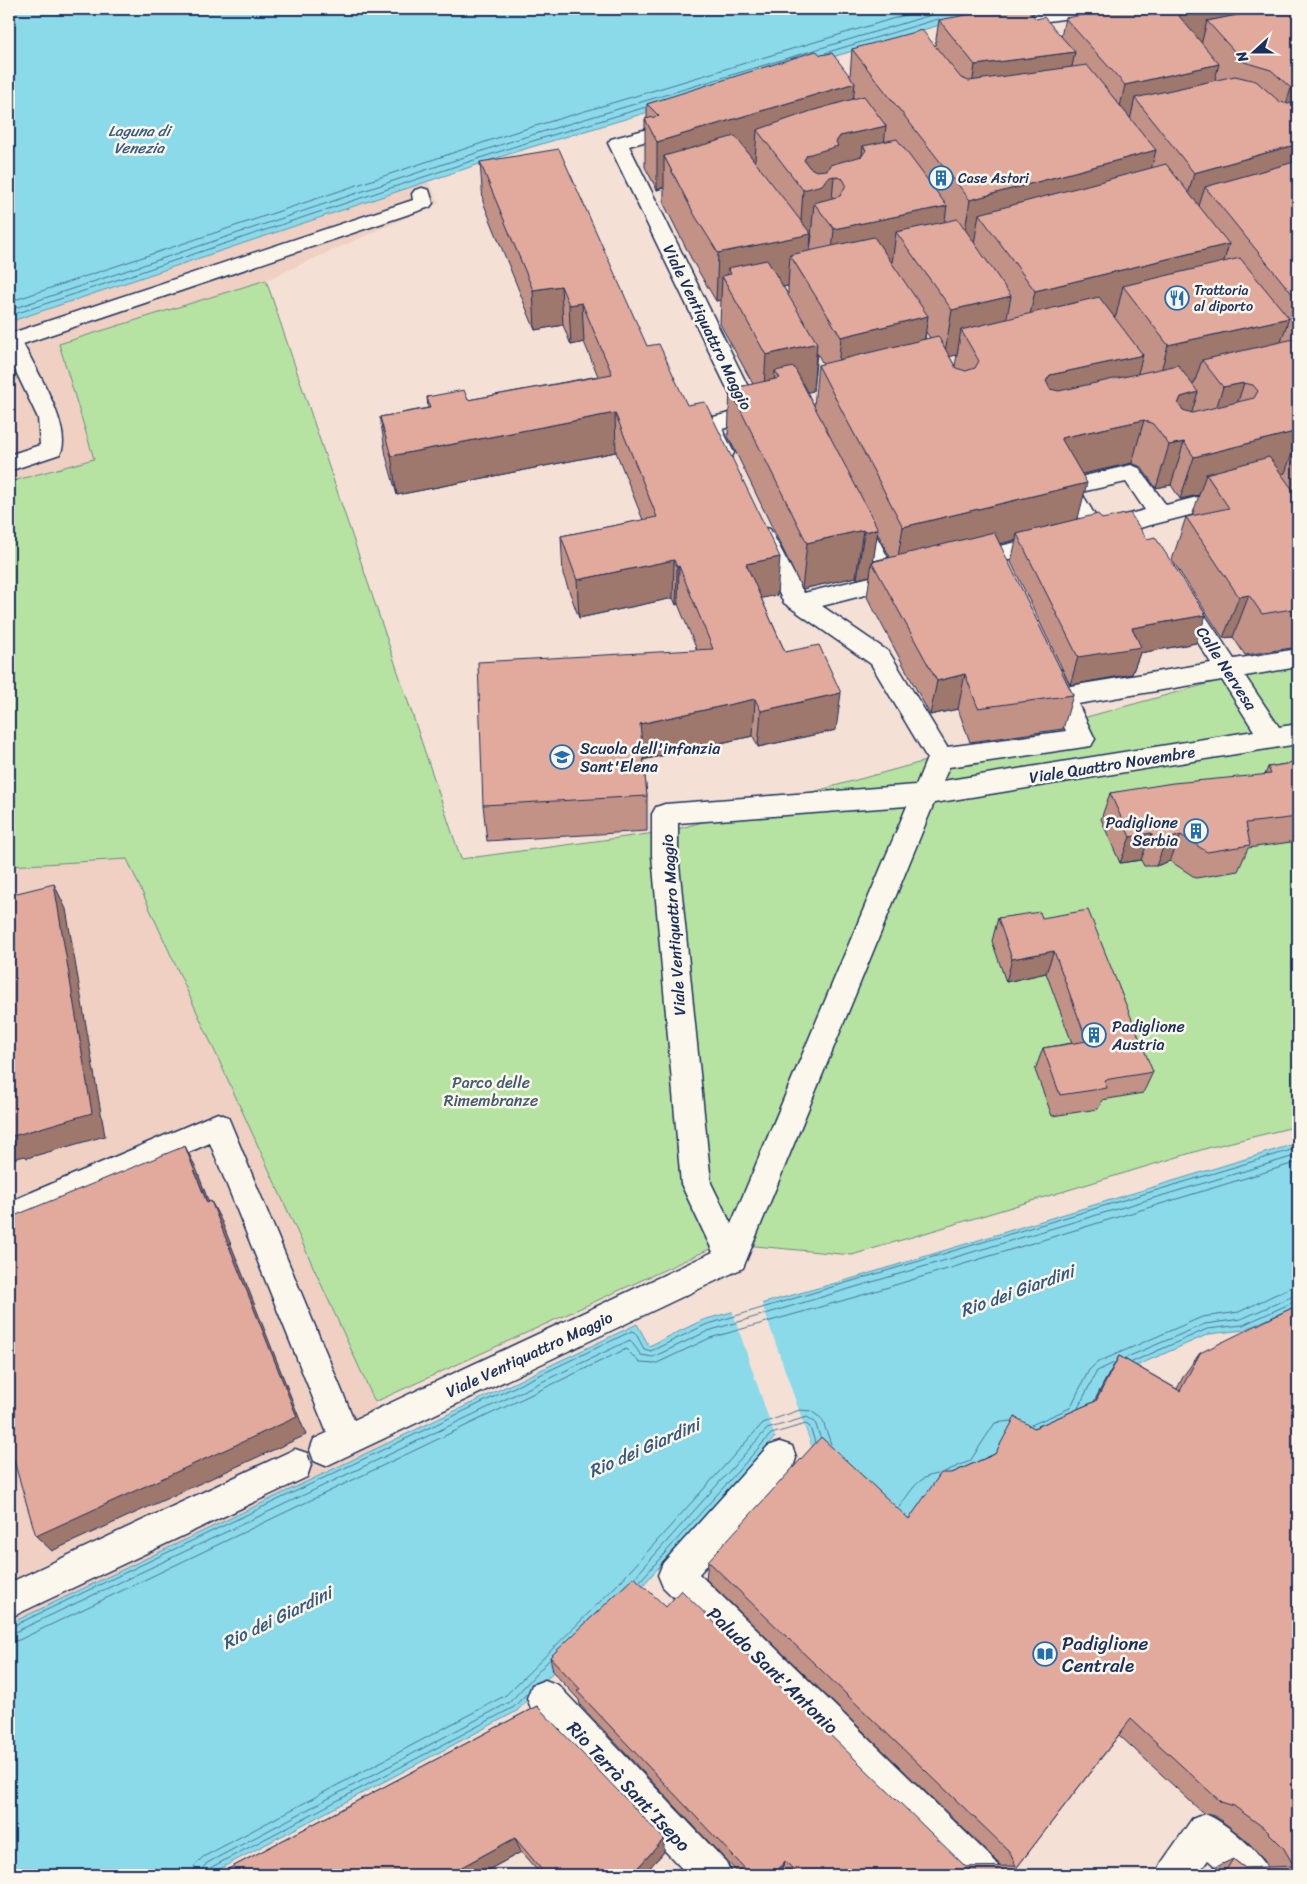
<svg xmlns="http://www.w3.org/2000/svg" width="1307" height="1884" font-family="Sriracha,sans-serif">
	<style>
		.built { fill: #efd0c3 }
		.green { fill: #b6e3a2; stroke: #688980 }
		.water { fill: #8bdae9; stroke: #5e96b1 }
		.pier { fill: #f4e0d4 }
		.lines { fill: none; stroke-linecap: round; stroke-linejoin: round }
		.shore { stroke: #487396; stroke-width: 1 }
		.minor-casing { stroke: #1b2f5e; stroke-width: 3 }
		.minor { fill: #fbf7ec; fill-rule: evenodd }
		.wall { fill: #c29286; stroke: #1b2f5e; fill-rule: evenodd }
		.shaded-wall { fill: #9e776d; stroke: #1b2f5e }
		.building { fill: #e2aa9c; stroke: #1b2f5e }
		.labels { text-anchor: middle; stroke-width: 5; stroke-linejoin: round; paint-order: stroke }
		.far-poi-label { font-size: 14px; fill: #1b2f5e; stroke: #fbf7ec; text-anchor: start }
		.far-water-label { font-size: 15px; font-style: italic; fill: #375a81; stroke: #fbf7ec }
		.street-label { font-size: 16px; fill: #1b2f5e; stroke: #fbf7ec }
		.poi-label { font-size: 16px; fill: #1b2f5e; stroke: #fbf7ec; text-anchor: start }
		.park-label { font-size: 16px; fill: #425c6f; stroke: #fbf7ec }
		.water-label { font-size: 18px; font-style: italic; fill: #375a81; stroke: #fbf7ec }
		.near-poi-label { font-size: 19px; fill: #1b2f5e; stroke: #fbf7ec; text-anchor: start }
		.near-street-label { font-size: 19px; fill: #1b2f5e; stroke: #fbf7ec }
	</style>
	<rect width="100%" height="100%" fill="#f4e0d4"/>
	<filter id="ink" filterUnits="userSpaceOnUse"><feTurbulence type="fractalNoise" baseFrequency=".02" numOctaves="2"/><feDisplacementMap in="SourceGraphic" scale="10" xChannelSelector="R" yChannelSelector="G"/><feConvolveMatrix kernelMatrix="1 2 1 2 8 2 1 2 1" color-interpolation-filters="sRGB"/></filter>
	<g filter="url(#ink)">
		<path class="built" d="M428 181 439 203 266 280 59 344 94 459 9 482V322Z
			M127 858 375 1402 387 1443 9 1624V866Z"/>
		<path class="green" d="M266 280 461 859 670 831 1251 672 1298 666V1126L1211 1147 852 1255 723 1243 375 1402 127 859 9 866V482L94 459 59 344Z"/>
		<path class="water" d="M9 9H993L518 151 9 322Z
			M1298 1143V1305L1244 1330 1209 1334 1106 1379 1083 1422 988 1469 902 1537 816 1458 805 1428 775 1437 635 1594 553 1672 517 1711 208 1875H9V1624L637 1324 649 1346 703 1320 854 1278Z"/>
		<path class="pier" d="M761 1301 805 1428 812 1447 809 1446 804 1431 780 1438 775 1437 732 1310Z"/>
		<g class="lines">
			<path class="shore" d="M825 53 938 19
				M9 302 512 133 925 9
				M9 310 515 140 951 9
				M9 316 516 146 646 107
				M1125 1358 1205 1324 1241 1319 1298 1294
				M1132 1362 1207 1329 1243 1325 1298 1300
				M1078 1408 1097 1371 1114 1363
				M1031 1425 1070 1408 1089 1370 1098 1362 1202 1317 1239 1312 1289 1288 1298 1287
				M944 1472 970 1461 995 1423 1011 1421
				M899 1507C911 1492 917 1476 938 1474
				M635 1577 767 1429 807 1417 815 1422 820 1437
				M640 1581 771 1434 806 1424 810 1427 815 1442
				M9 1628 632 1331 635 1332 644 1349 651 1351 705 1325 1298 1148
				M9 1635 630 1340 641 1355 653 1357 708 1331 1298 1155
				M9 1642 19 1640 626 1349 640 1363 655 1364 710 1338 859 1296 1298 1162
				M193 1875 195 1865 203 1857 506 1695 621 1581 763 1423 800 1410 811 1411 822 1419 831 1444
				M201 1875 202 1869 207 1863 510 1702 549 1660
				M207 1875 210 1868 514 1707 528 1692"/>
			<g class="minor-casing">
				<path id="minor" d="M1061 9H1109L1106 13 1100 14 1048 21 1002 35 996 34 993 30 996 26 1040 12Z
					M680 120 687 122 689 126 687 130 629 146 762 415 759 420 722 429 734 453 731 458 723 461 715 458 698 425 701 420 738 411 608 143 611 139Z
					M422 188 429 190 433 203 430 207 23 344C35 367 74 431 60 454L9 471V455L40 445 38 418 9 357V334L413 200 412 194 415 190Z
					M1131 465 1139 468 1166 505 1298 471V487L1093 540 1085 538 1056 488 1059 482ZM1126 482 1145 510 1099 522 1081 492Z
					M857 512 865 514 895 571 904 569 912 571 916 577 912 583 822 606 889 652 947 747 1066 731 1041 677 1044 670 1053 668 1062 670 1070 686 1211 663 1169 597 1173 591 1181 588 1189 591 1234 659 1298 649V667L1245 676 1279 727 1298 724V744L934 803 743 1268 326 1466 314 1461 310 1450 314 1439 327 1433 210 1143 9 1230V1202L208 1117 218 1113 228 1117 354 1420 713 1252 681 1184 652 855V814L656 807 665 804 916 785 927 758 871 664 784 603 750 535 754 529 762 527 770 529 804 593 874 576 845 520 849 514ZM1222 680 1254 731 943 781 949 767 1091 746 1095 739 1078 704ZM907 806 731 1224 711 1183 678 855V823Z
					M1050 534 1058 536 1062 542 1058 548 968 570 960 568 956 562 960 556Z
					M780 1442 792 1446 796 1458 792 1470 699 1574 996 1862 1002 1875H957L663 1587 658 1575 663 1563 768 1446Z
					M295 1449 307 1453 311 1465 307 1477 9 1618V1583Z
					M545 1680 558 1685 726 1862 732 1875H688L532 1711 527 1698 532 1685Z
					M1205 1814C1226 1822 1263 1854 1271 1875H1225L1208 1860 1197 1875H1156L1162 1862 1192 1819Z"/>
			</g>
			<use href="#minor" class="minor"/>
		</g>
		<path class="wall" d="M1298 9V647L1245 655 1233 637 1223 638 1172 560 1186 517 1192 516 1199 495 1180 499 1171 485 1156 488 1141 467 1132 463 1082 474 1078 519H1102L1196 643 1140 653 1132 674 1070 685 1011 562 1016 540 999 544 1073 695 1063 729 970 742 958 709 930 715 867 597 870 576 857 579 856 577 802 589 728 436 730 389 753 384 720 324 721 300 716 301 693 262 664 204V188L657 190 645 167V119L647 118V104L821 55 850 76 852 49 935 46 939 20 1036 19 1061 37 1065 18ZM811 235H812L810 251H809ZM788 286V294L783 287ZM926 332 930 338 925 339ZM817 353 823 364 818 365 814 406 807 392 813 391ZM957 355 955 366 949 356ZM877 532 890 557 873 561Z
			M480 162 647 346 777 595 761 598 785 652 836 730 758 747 753 736 643 760 647 796V831L487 841 483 805 697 650 678 604 676 605 673 598 579 618 563 574 561 536 643 520 616 452 397 495 386 456 380 417 428 408 427 397 468 400 598 376 584 342 571 345 563 325 535 330 483 202Z
			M1298 762V841L1248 848 1238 871 1196 878 1170 861 1156 866H1144L1141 860 1120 863 1101 819 1110 793 1265 775 1268 767Z
			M998 918H1042L1153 1072 1143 1093 1102 1100 1098 1109 1052 1116 1035 1070 1043 1048 1072 1043 1046 973 1006 982 992 941Z
			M1200 1353 1298 1875H1210L1214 1868 1233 1859 1245 1868 1268 1867 1262 1857 1244 1838 1215 1816 1203 1813 1119 1735 1011 1875H786L781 1870 777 1875H740L580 1705 579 1700 553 1672 550 1657 666 1607 966 1867H1000L997 1861 706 1579 708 1561 909 1519 952 1473 995 1454 1034 1428 1094 1402 1106 1379 1119 1356 1177 1389 1184 1375Z
			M537 1706 664 1852 643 1875H541L521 1852 479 1875H217Z"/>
		<path class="shaded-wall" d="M1195 9H1275L1207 21 1200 49 1179 16 1183 11Z
			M1075 52 1065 100 968 113 975 65Z
			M1219 64 1208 107 1135 98 1129 125 1115 128 1125 85Z
			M855 83 850 131 757 130 755 160 678 183 664 156V187L657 190V142Z
			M1298 86V126L1278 131 1291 88Z
			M886 126 881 174 863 146 860 179H843L834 176 830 223 814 203 807 282 790 255 788 286 734 297 731 274 728 268 727 285 722 276 721 300 716 301 718 253 800 236 803 190 804 160 807 155 836 142 840 136Z
			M1298 144V182L1205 187 1197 212 1182 217 1194 173Z
			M1156 150 1144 198 979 214 974 244 962 248 970 200Z
			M947 206 940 254 896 232 892 264 830 277 834 229Z
			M1229 244 1215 292 1123 286 1116 316 1025 339 1035 291Z
			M561 286 563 325 535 330 533 290Z
			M1011 296 1002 344 961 330 957 355 944 358 952 310Z
			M582 303 584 342 571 345 569 305Z
			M928 316 921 364 836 385 841 337Z
			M1289 318 1273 366 1202 360 1194 384 1155 393 1168 345Z
			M817 343 813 391 778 399 780 378 775 371 773 400 763 403 766 355Z
			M1143 355 1131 398 1036 424 1046 381 1050 375Z
			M1244 383 1230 426 1209 430 1223 387Z
			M1198 392 1185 435 1178 404 1181 397Z
			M615 413 616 452 397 495 391 456Z
			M1144 420 1132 463 1051 481 1061 438Z
			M1298 431V458L1293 451 1285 473 1217 490 1206 474 1199 495 1180 499 1194 457Z
			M1184 442 1171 485 1156 488 1169 445Z
			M1087 483 1076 526 1017 534 1016 540 896 569 903 527Z
			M878 529 873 563 872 562 870 576 857 579 864 532Z
			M863 530 856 577 802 589 807 543Z
			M780 557 777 595 744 602 746 564Z
			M674 560 673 598 579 618 577 580Z
			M679 566 678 604 676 605 677 567Z
			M1249 595 1233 637 1223 638 1239 597Z
			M1206 615 1196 643 1140 653 1132 674 1070 685 1078 657 1132 628Z
			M1298 639V647L1295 648Z
			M965 674 958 709 930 715 937 681Z
			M841 693 836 730 758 747 761 711Z
			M755 699 753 736 640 760V724Z
			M1151 833 1141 860 1120 863 1130 837Z
			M1181 835 1170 861 1156 866 1166 840Z
			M54 884 66 909 105 1136 27 1158 25 1156 9 1160V1134Z
			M1054 951 1046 973 1006 982 1012 959Z
			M185 1146 196 1168 217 1224 207 1203Z
			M211 1201 222 1222 306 1435 52 1551 36 1536Z
			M515 1838 521 1852 479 1875H447Z
			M664 1839V1852L643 1875H631Z
			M785 1861 781 1870 777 1875H774Z"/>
		<path class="building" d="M999 9H1027L1036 19 1044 17 1075 52 975 65 939 20Z
			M1115 9H1195L1183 11 1179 16 1219 64 1125 85 1065 18Z
			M1268 9H1297L1298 10V86L1291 88 1271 70 1244 62 1207 21Z
			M922 30 961 78 969 81 1087 65 1156 150 970 200 852 49Z
			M816 51 821 55 832 53 855 83 657 142 645 119 659 116 647 104Z
			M1235 76 1256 81 1280 102 1288 104 1298 101V144L1194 173 1135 98Z
			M864 96 886 126 840 136 836 142 838 146 807 155 804 160 809 167 816 171 827 170 830 165 862 156 866 150 863 146 897 139 947 206 834 229 814 203 840 196 846 185 843 179 834 176 827 178 822 185 803 190 757 130 811 111Z
			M735 136 811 234 718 253 694 214 664 156Z
			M559 149 647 346 659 344 687 405 705 402 780 557 746 564 785 652 819 645 841 693 761 711 755 699 640 724 647 796 483 805 478 662 713 649 679 566 677 567 674 560 577 580 561 536 657 517 615 413 391 456 380 417 430 408 427 397 464 390 468 400 612 374 582 303 569 305 561 286 533 290 480 162Z
			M1298 161V301L1205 187Z
			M1166 164 1229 244 1035 291 979 214Z
			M958 219 1011 296 952 310 896 232Z
			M874 237 928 316 841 337 790 255Z
			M1240 258 1289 318 1168 345 1123 286Z
			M767 260 817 343 766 355 722 276 731 274 728 268Z
			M1099 297 1143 355 1050 375 1046 381 1050 389 1059 391 1178 365 1198 392 1181 397 1178 404 1183 410 1192 413 1254 398 1258 391 1253 385 1244 383 1223 387 1202 360 1298 338V431L1194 457 1184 442 1169 445 1153 424 1144 420 1061 438 1087 483 903 527 818 365 938 336 956 368 966 371 975 368 979 361 961 330Z
			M794 367 878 529 864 532 863 530 807 543 730 389 780 378 775 371Z
			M1298 450V458L1293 451Z
			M1269 457 1298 497V608L1262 614 1249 595 1239 597 1186 517 1229 508 1206 474Z
			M1130 513 1147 539 1155 537 1206 615 1132 628 1141 647 1078 657 1017 534 1098 514 1102 519Z
			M994 532 1073 695 978 708 965 674 937 681 872 562Z
			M1298 762V817L1246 823 1250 845 1207 852 1181 835 1166 840H1154L1151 833 1130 837 1110 793 1173 783 1271 774 1268 767Z
			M54 884 92 1113 13 1136 12 1133 9 1134V895Z
			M1088 910 1153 1072 1104 1080 1107 1088 1060 1095 1043 1048 1087 1041 1054 951 1012 959 998 918 1040 912 1042 918Z
			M185 1146 207 1203 211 1201 297 1417 36 1536 9 1444V1218Z
			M1298 1305V1875H1223L1233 1859 1245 1868 1294 1866 1283 1847 1264 1828 1234 1806 1221 1802 1131 1719 1011 1875H799L785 1861 774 1875H751L577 1691 580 1689 550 1657 634 1577 666 1607 681 1590 966 1867 1016 1866 1009 1851 708 1561 821 1437 909 1519 941 1473H952L995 1454 1015 1417 1034 1428 1096 1401 1119 1356 1180 1391 1200 1353Z
			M537 1706 664 1839 631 1875H546L515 1838 447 1875H217Z"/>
	</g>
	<defs>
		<g id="building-ring" transform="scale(1.25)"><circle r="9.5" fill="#fbf7ec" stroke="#1f6fb2" stroke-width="1.5"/><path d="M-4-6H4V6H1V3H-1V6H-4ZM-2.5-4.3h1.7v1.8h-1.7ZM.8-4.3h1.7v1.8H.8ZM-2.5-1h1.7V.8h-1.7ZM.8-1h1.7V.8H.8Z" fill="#1f6fb2"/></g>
		<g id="restaurant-ring" transform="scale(1.25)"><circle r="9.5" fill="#fbf7ec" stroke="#1f6fb2" stroke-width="1.5"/><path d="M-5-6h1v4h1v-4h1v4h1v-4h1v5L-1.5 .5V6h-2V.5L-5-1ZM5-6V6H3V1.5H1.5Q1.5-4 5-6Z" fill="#1f6fb2"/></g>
		<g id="school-ring" transform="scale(1.25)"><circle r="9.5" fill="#fbf7ec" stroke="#1f6fb2" stroke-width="1.5"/><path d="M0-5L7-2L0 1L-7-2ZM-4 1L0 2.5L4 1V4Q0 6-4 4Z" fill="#1f6fb2"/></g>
		<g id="library-ring" transform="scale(1.25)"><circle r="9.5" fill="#fbf7ec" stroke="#1f6fb2" stroke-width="1.5"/><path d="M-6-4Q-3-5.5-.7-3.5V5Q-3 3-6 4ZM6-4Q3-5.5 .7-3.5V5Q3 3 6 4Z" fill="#1f6fb2"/></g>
	</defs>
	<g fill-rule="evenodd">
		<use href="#building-ring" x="941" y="178"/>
		<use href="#restaurant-ring" x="1177" y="298"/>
		<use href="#school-ring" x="562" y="757"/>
		<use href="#building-ring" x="1196" y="831"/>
		<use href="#building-ring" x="1094" y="1035"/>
		<use href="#library-ring" x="1045" y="1654"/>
	</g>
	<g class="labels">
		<g class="far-poi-label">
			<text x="958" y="183">Case Astori</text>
			<text x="1194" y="295">Trattoria<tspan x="1194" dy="16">al diporto</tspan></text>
		</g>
		<g class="far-water-label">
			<text x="139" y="136">Laguna di<tspan x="139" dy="17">Venezia</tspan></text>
		</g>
		<g class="street-label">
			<text transform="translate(708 327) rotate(64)" y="6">Viale Ventiquattro Maggio</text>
			<text transform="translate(1227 668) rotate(57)" y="6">Calle Nervesa</text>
			<text transform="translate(1112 764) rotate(-9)" y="6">Viale Quattro Novembre</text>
			<text transform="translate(673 925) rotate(-94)" y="6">Viale Ventiquattro Maggio</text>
			<text transform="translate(529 1354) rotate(-25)" y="6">Viale Ventiquattro Maggio</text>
		</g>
		<g class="poi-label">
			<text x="580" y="754">Scuola dell'infanzia<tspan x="580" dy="18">Sant'Elena</tspan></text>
			<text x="1178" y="828" text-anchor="end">Padiglione<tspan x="1178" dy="18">Serbia</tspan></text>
			<text x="1112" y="1032">Padiglione<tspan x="1112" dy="18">Austria</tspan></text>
		</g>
		<g class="park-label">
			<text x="491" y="1088">Parco delle<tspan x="491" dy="18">Rimembranze</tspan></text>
		</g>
		<g class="water-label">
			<text transform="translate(1017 1291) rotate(-20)" y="6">Rio dei Giardini</text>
			<text transform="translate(644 1448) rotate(-24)" y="6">Rio dei Giardini</text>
			<text transform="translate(277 1618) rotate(-26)" y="6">Rio dei Giardini</text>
		</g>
		<g class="near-poi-label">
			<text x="1062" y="1650">Padiglione<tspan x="1062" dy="22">Centrale</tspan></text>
		</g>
		<g class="near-street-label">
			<text transform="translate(773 1670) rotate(44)" y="7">Paludo Sant'Antonio</text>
			<text transform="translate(629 1786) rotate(47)" y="7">Rio Terrà Sant'Isepo</text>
		</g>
	</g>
	<rect width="1307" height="1884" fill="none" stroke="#fbf7ec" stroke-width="30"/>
	<rect x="15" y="15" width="1277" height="1854" fill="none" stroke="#1b2f5e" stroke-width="2" filter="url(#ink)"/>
	<g transform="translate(1254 52) rotate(249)" stroke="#fbf7ec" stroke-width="4" paint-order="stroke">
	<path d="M0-4L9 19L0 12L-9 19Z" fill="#1b2f5e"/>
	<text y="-8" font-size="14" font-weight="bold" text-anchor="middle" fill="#1b2f5e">N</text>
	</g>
</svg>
